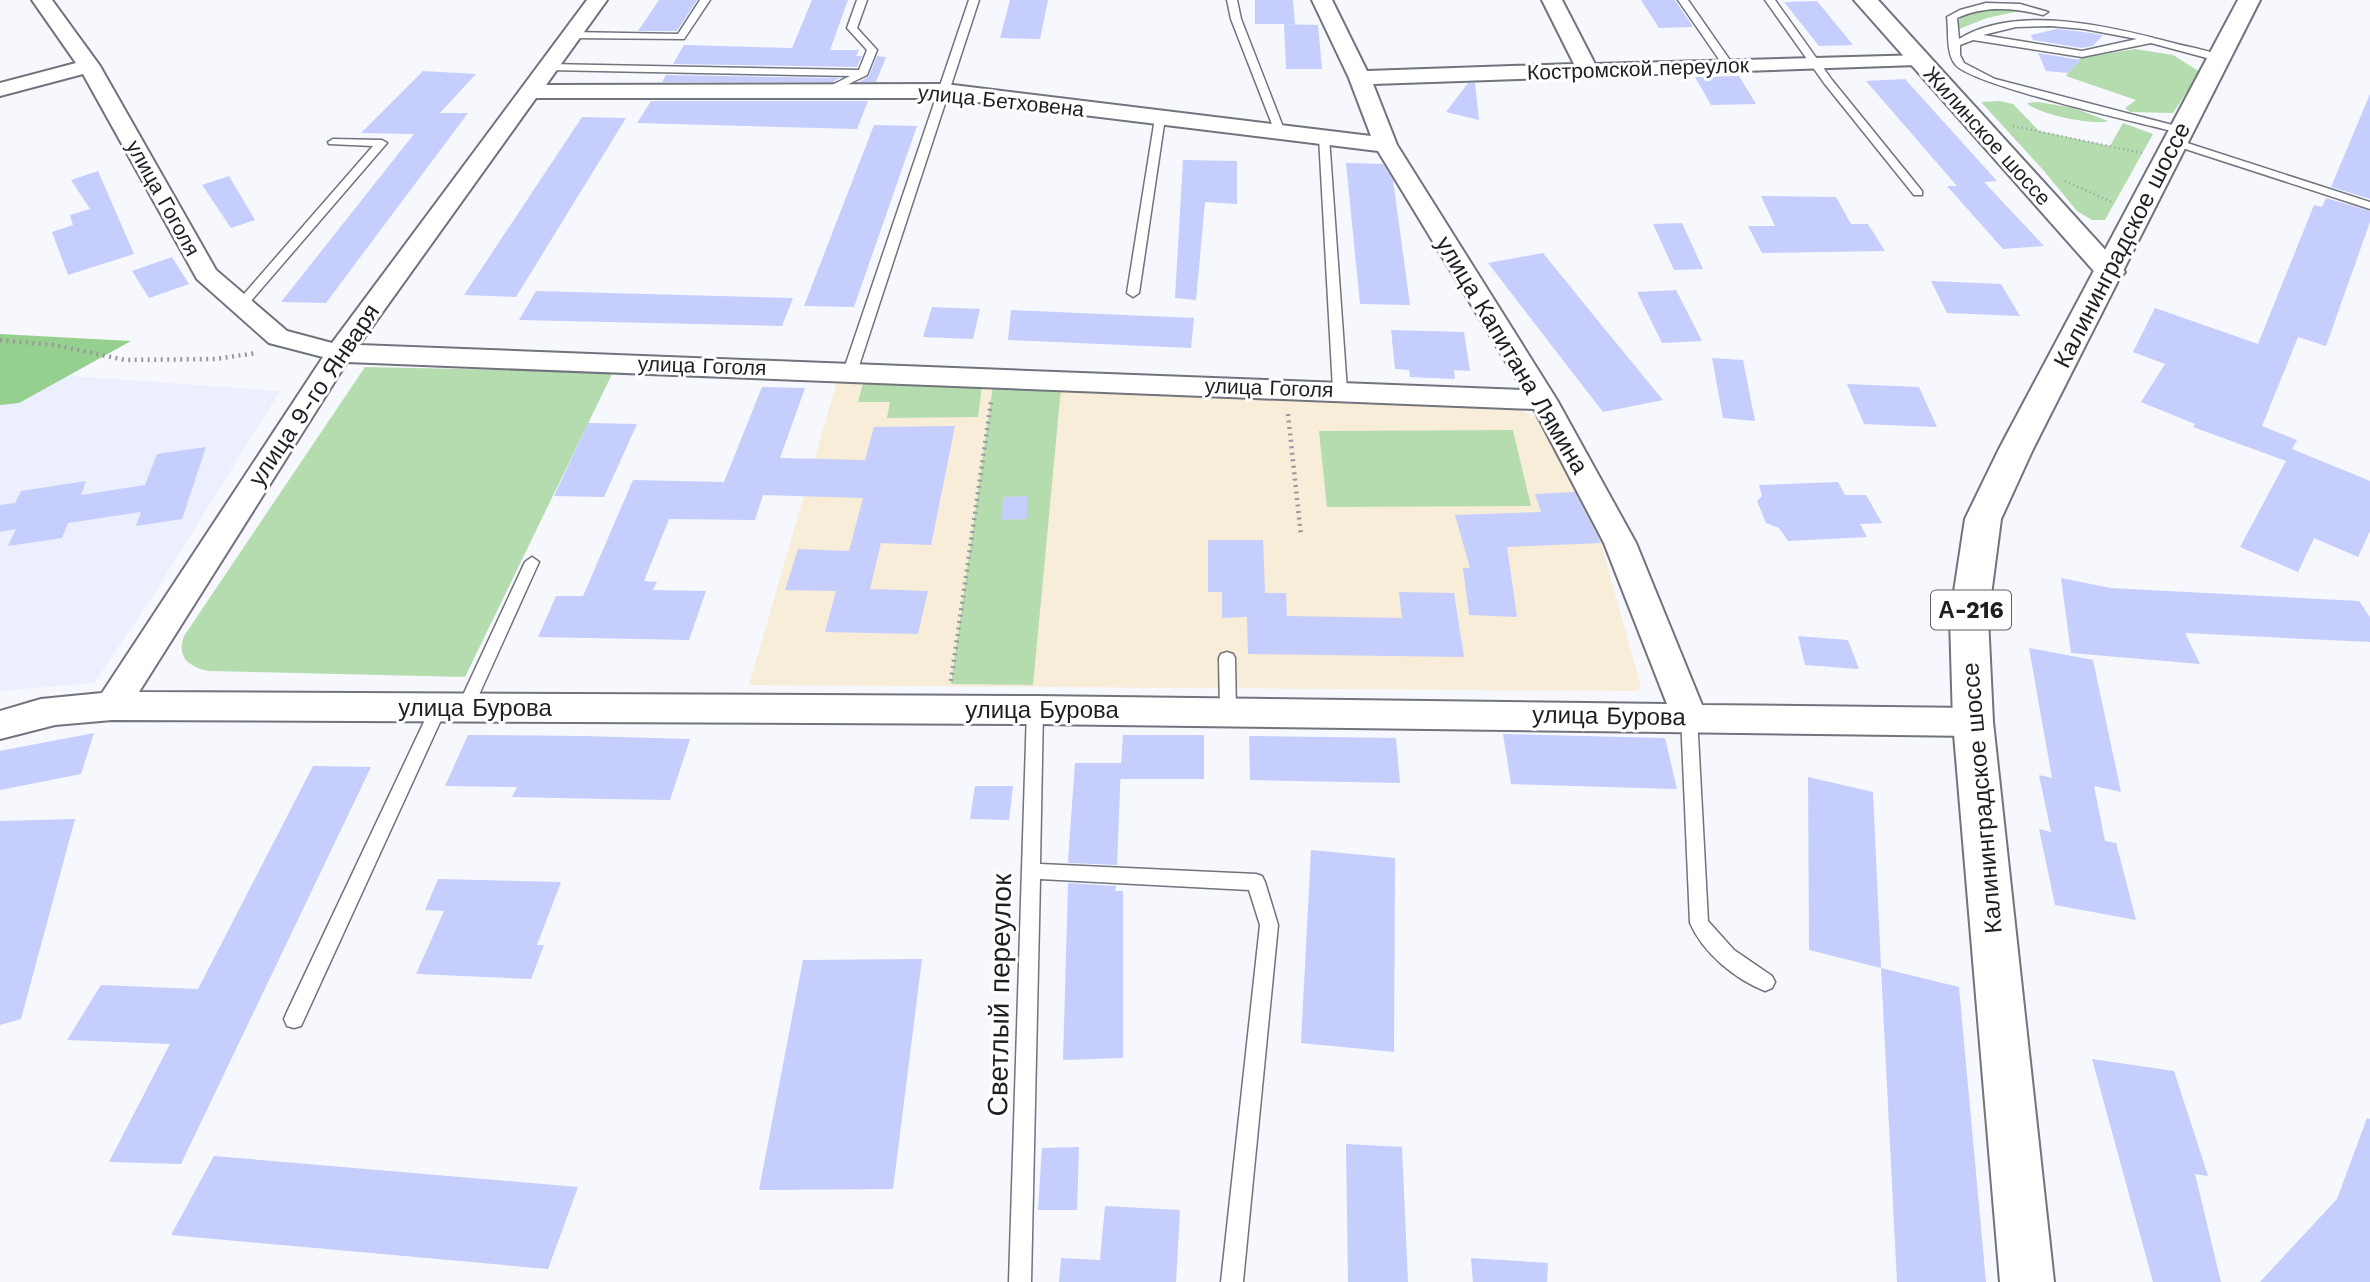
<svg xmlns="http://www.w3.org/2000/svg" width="2370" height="1282" font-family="'Work Sans',sans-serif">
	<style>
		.built { fill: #eceffd }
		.education { fill: #f7edd8 }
		.green { fill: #b4dcae }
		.forest { fill: #96d08e }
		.building { fill: #c5cefd }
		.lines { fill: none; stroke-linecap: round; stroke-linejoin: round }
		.service-casing { stroke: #71737d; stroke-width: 3 }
		.minor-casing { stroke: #71737d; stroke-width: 4 }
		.tertiary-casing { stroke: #71737d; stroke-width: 4 }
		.primary-casing { stroke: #71737d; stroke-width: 4 }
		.path-far1 { stroke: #98999f; stroke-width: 2.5; stroke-dasharray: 1 3.5; stroke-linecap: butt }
		.path { stroke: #98999f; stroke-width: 4.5; stroke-dasharray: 2 4.5; stroke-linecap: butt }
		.service { fill: #fff; fill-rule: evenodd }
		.minor { fill: #fff; fill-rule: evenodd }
		.tertiary { fill: #fff; fill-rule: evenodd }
		.primary { fill: #fff; fill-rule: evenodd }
		.labels { text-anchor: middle; stroke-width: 6; stroke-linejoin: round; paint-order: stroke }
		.far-street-label { font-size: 21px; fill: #1e1f23; stroke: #fff }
		.shield { fill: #fff; stroke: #626265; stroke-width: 2 }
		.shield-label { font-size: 23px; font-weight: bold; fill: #1e1f23 }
		.street-label { font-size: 24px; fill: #1e1f23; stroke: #fff }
		.near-street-label { font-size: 28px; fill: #1e1f23; stroke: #fff }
	</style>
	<rect width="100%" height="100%" fill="#f6f8fe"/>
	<path class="built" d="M0 371 280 391 159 586 94 683 0 691Z"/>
	<path class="education" d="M838 378 1519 410 1528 413 1548 424 1582 492 1601 543 1641 687 1637 691H1623L749 685Z"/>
	<path class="green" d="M1987 8 2024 10 1987 18 1959 29 1957 25 1961 16Z
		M2135 49 2173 55 2200 72 2173 113 2130 112 2125 108 2136 100 2066 76 2080 58Z
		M2000 101 2013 104 2039 131 2110 146 2123 123 2153 134 2105 220H2092L2077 211 2044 171 1981 102Z
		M2038 102 2074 108 2108 121C2094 126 2036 114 2027 103Z
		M365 367 613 372 465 677 208 671C189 667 176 657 184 636Z
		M864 379 982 385 978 417 887 418 890 402H858Z
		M993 385 1061 388 1033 685 951 684Z
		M1513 430 1531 506 1327 507 1319 431Z"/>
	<path class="forest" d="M0 334 131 341 19 403 0 405Z"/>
	<path class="building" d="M659 0H697L677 31H638Z
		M812 0H848L830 50H859L856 56H862L857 67 673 64 684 45 792 48Z
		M1010 0H1048L1040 39 1000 38Z
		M1255 0H1293L1295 24H1255Z
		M1641 0H1675L1693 27 1659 28Z
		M1817 1 1853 45 1819 46 1784 2Z
		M1284 24 1318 25 1322 69H1286Z
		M2057 29 2084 32 2103 35 2093 46 2082 48 2033 40 2031 35Z
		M2038 53 2081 60 2068 73 2046 71Z
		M877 56 886 57 876 82H859L869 76Z
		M423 71 476 74 440 113H468L326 303 281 302 414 134 361 133Z
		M666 75 839 78 833 82H662Z
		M1739 76 1756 104 1711 105 1695 77Z
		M1905 79 1997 181 1984 182 2044 246 2003 249 1947 186H1957L1866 81Z
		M1468 83H1475L1479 120 1446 112Z
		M2370 94V199L2331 187Z
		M651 101H868L857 129 637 123Z
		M582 117 626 118 516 297 464 295Z
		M874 125 917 126 854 307 804 306Z
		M1183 160 1237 161V204L1205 202 1196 300 1175 298Z
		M1346 163 1383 164 1393 180 1410 305 1360 304Z
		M98 171 134 254 68 275 52 232 73 225 70 215 90 209 71 180Z
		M229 176 255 220 231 228 202 185Z
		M1761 196 1836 197 1851 224H1868L1885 251 1762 253 1748 226H1775Z
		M2326 198 2370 211V222L2326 346 2298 337 2262 426 2297 440 2292 449 2370 481V531L2358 557 2314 538 2298 572 2240 547 2286 461 2193 427 2195 424 2141 402 2165 364 2133 352 2155 308 2258 344 2314 205 2322 207Z
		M1682 223 1703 269 1674 270 1653 224Z
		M1543 253 1603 327 1663 400 1603 412 1488 263Z
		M172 257 189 284 149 298 132 271Z
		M1931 281 2001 284 2020 316 1947 313Z
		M1676 290 1702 341 1662 343 1637 292Z
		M536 291 793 298 782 326 519 320Z
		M932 307 980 309 973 339 923 337Z
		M1011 310 1194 318 1191 348 1008 340Z
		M1391 330 1464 332 1470 371 1454 370 1455 379 1410 377 1409 370 1395 369Z
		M1712 358 1743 360 1755 421 1723 418Z
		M1847 384 1919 387 1937 427 1864 424Z
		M762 387 805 388 780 458 865 460 874 427 955 426 931 545 881 543 870 589 928 591 918 634 825 632 836 591 785 590 798 549 849 551 863 498 763 495 755 520 669 519 644 581 657 582 653 590 706 591 689 640 538 637 556 596H583L633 480 724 482Z
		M588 423 637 424 604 497 554 496Z
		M206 447 182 519 136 526 141 512 68 523 62 538 8 546 16 529 0 532V505L15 503 21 491 86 481 81 495 145 485 157 454Z
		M1838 482 1845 495H1866L1882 523 1860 524 1867 537 1788 541 1779 528 1766 523 1757 501 1762 496 1759 485Z
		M1575 492 1601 543 1507 547 1517 617 1469 615 1463 568H1470L1455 515 1541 512 1535 494Z
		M1027 496V519L1002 520 1003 497Z
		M1208 540H1263L1265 593H1286L1287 616 1402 618 1399 592 1454 593 1464 657 1248 654 1247 617 1222 618V592H1208Z
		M2061 578 2110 588 2359 601 2370 617V642L2185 633 2200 664 2071 653Z
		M1798 636 1848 640 1859 669 1805 665Z
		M2029 648 2093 660 2121 792 2094 786 2105 841 2116 843 2136 920 2055 905 2039 829 2051 832 2039 775 2052 778Z
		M94 733 81 774 0 790V751Z
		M1503 734 1665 738 1677 789 1511 784Z
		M468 735 583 736 690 739 670 800 607 799 512 797 517 787 445 786Z
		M1123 735H1204V779H1120Z
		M1249 736 1396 738 1400 783 1250 780Z
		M1075 763H1121L1117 865 1069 863 1068 860Z
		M313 766 371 767 181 1164 109 1162 170 1044 67 1040 101 985 198 989Z
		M1808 777 1873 792 1881 968 1809 950Z
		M975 786H1013L1009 820 970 819Z
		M75 819 21 1019 0 1025V821Z
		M1311 850 1395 858 1394 1052 1301 1043Z
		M438 879 561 882 537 945H544L531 979 416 974 444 911 425 910Z
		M1068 883 1116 886 1115 891H1123V1058L1063 1060Z
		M922 959 893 1189 759 1190 803 960Z
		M1881 968 1959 987 1986 1282H1897Z
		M2092 1059 2174 1071 2208 1176 2195 1174 2221 1282H2153Z
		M2367 1118 2370 1119V1282H2260L2337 1199Z
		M1346 1144 1402 1147 1408 1282H1348Z
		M1079 1147 1077 1210H1038L1042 1148Z
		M214 1156 578 1187 548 1269 171 1235Z
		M1105 1206 1180 1210 1176 1282H1059L1061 1258 1100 1260Z
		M1471 1258 1548 1263 1547 1282H1473Z"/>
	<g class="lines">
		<g class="service-casing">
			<path id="service" d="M700 0H710L684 39 571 38 566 35 571 32 678 34Z
				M857 0H867L857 28 877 50 867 75 826 95 822 94V90L850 76 548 70 543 67 548 64 859 70 867 50 847 28Z
				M969 0H979L857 372 850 376 845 375 843 372Z
				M1227 0H1237L1241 19 1285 132 1284 134 1275 132 1231 19Z
				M1678 0H1688L1734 66 1733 68H1725Z
				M1765 0H1775L1832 80 1922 191V195H1914L1824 83Z
				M1986 3 2020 4 2048 12 2043 15C2013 8 1986 5 1957 18L1959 39C2017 3 2114 27 2177 44 2192 48 2211 50 2223 58L2218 61 2151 43 2082 57 1973 40 1960 45V55L1964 63 1995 79 2184 128V132L2180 133C2145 124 1969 85 1955 64 1946 53 1949 31 1947 17L1960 10ZM2050 26 2084 29 2137 39 2082 51 1983 35 2016 27Z
				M1160 115 1165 118 1139 293 1133 297 1127 293 1155 118Z
				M1324 134 1329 137 1347 390 1340 394 1333 390 1319 137Z
				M333 139 382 140 387 143 245 308H237V302L373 146 329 144 328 142Z
				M2170 140H2178L2370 202V209L2170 144Z
				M532 557 539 562 473 708 471 713H459L457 708 525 562Z
				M1227 652 1233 654 1235 658 1236 712 1234 717H1222L1220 712 1219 658 1221 654Z
				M439 700 445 702 447 707 301 1026 294 1028 287 1026 284 1019 287 1012 431 707 433 702Z
				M1035 703 1041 705 1043 710 1040 864 1256 874 1262 876 1265 882 1278 925 1243 1282H1221L1260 925 1249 890 1040 879 1031 1282H1009L1027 710 1029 705Z
				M1689 709 1695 711 1697 716 1708 921 1734 950 1772 976 1775 982 1772 988 1765 991C1735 979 1703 953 1690 923L1681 716 1683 711Z"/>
		</g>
		<g class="minor-casing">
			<path id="minor" d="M32 0H52L100 66 216 270 287 331 332 343 587 0H607L546 85 945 84 1371 136 1349 78 1312 0H1332L1367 71 1574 64 1542 0H1562L1595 64 1924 55 1928 59 1924 63 1917 65 1373 84 1397 145 1557 400 1636 543 1702 705 1973 708 1985 712 1990 722 1985 732 1973 736 1035 724 112 720 55 725 0 739V711L41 699 102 693 323 357 269 343 197 279 83 74 0 96V83L76 63ZM536 98H945L1378 151 1523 390 359 345ZM347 362 1534 409 1604 543 1667 704 1035 696 139 692Z"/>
		</g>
		<g class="tertiary-casing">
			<path id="tertiary" d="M1854 0H1878L2120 266 2125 272 2120 278 2110 281 2100 278Z"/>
		</g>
		<g class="primary-casing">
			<path id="primary" d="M2238 0H2260L2033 449 2001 519 1988 618 1993 722 2054 1282H2000L1953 722 1950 618 1965 519 1999 449Z"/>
		</g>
		<path class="path-far1" d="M2013 126 2142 153
			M2065 181 2114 203"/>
		<path class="path" d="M0 340 54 345 125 360 216 359 256 353
			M1288 414 1301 536
			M951 681 991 402"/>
		<use href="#service" class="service"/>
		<use href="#minor" class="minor"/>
		<use href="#tertiary" class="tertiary"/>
		<use href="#primary" class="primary"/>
	</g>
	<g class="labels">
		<g class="far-street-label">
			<text transform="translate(1638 69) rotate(-2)" y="7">Костромской переулок</text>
			<text transform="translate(1001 101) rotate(6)" y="7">улица Бетховена</text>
			<text transform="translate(1987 136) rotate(48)" y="7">Жилинское шоссе</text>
			<text transform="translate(163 198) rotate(61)" y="7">улица Гоголя</text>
			<text transform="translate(702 366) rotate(2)" y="7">улица Гоголя</text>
			<text transform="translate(1269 388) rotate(2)" y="7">улица Гоголя</text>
		</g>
		<rect class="shield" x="1931" y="590.5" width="80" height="39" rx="5"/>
		<g class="shield-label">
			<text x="1971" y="618">А-216</text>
		</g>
		<g class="street-label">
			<text transform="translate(2122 245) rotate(-63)" y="8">Калининградское шоссе</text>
			<text transform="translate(1512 355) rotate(59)" y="8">улица Капитана Лямина</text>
			<text transform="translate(314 395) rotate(-56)" y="8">улица 9-го Января</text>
			<text x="475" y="716">улица Бурова</text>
			<text x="1042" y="718">улица Бурова</text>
			<text transform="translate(1609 716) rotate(1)" y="8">улица Бурова</text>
			<text transform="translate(1982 798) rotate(-95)" y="8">Калининградское шоссе</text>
		</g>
		<g class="near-street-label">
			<text transform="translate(999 995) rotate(-89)" y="10">Светлый переулок</text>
		</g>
	</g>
</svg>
